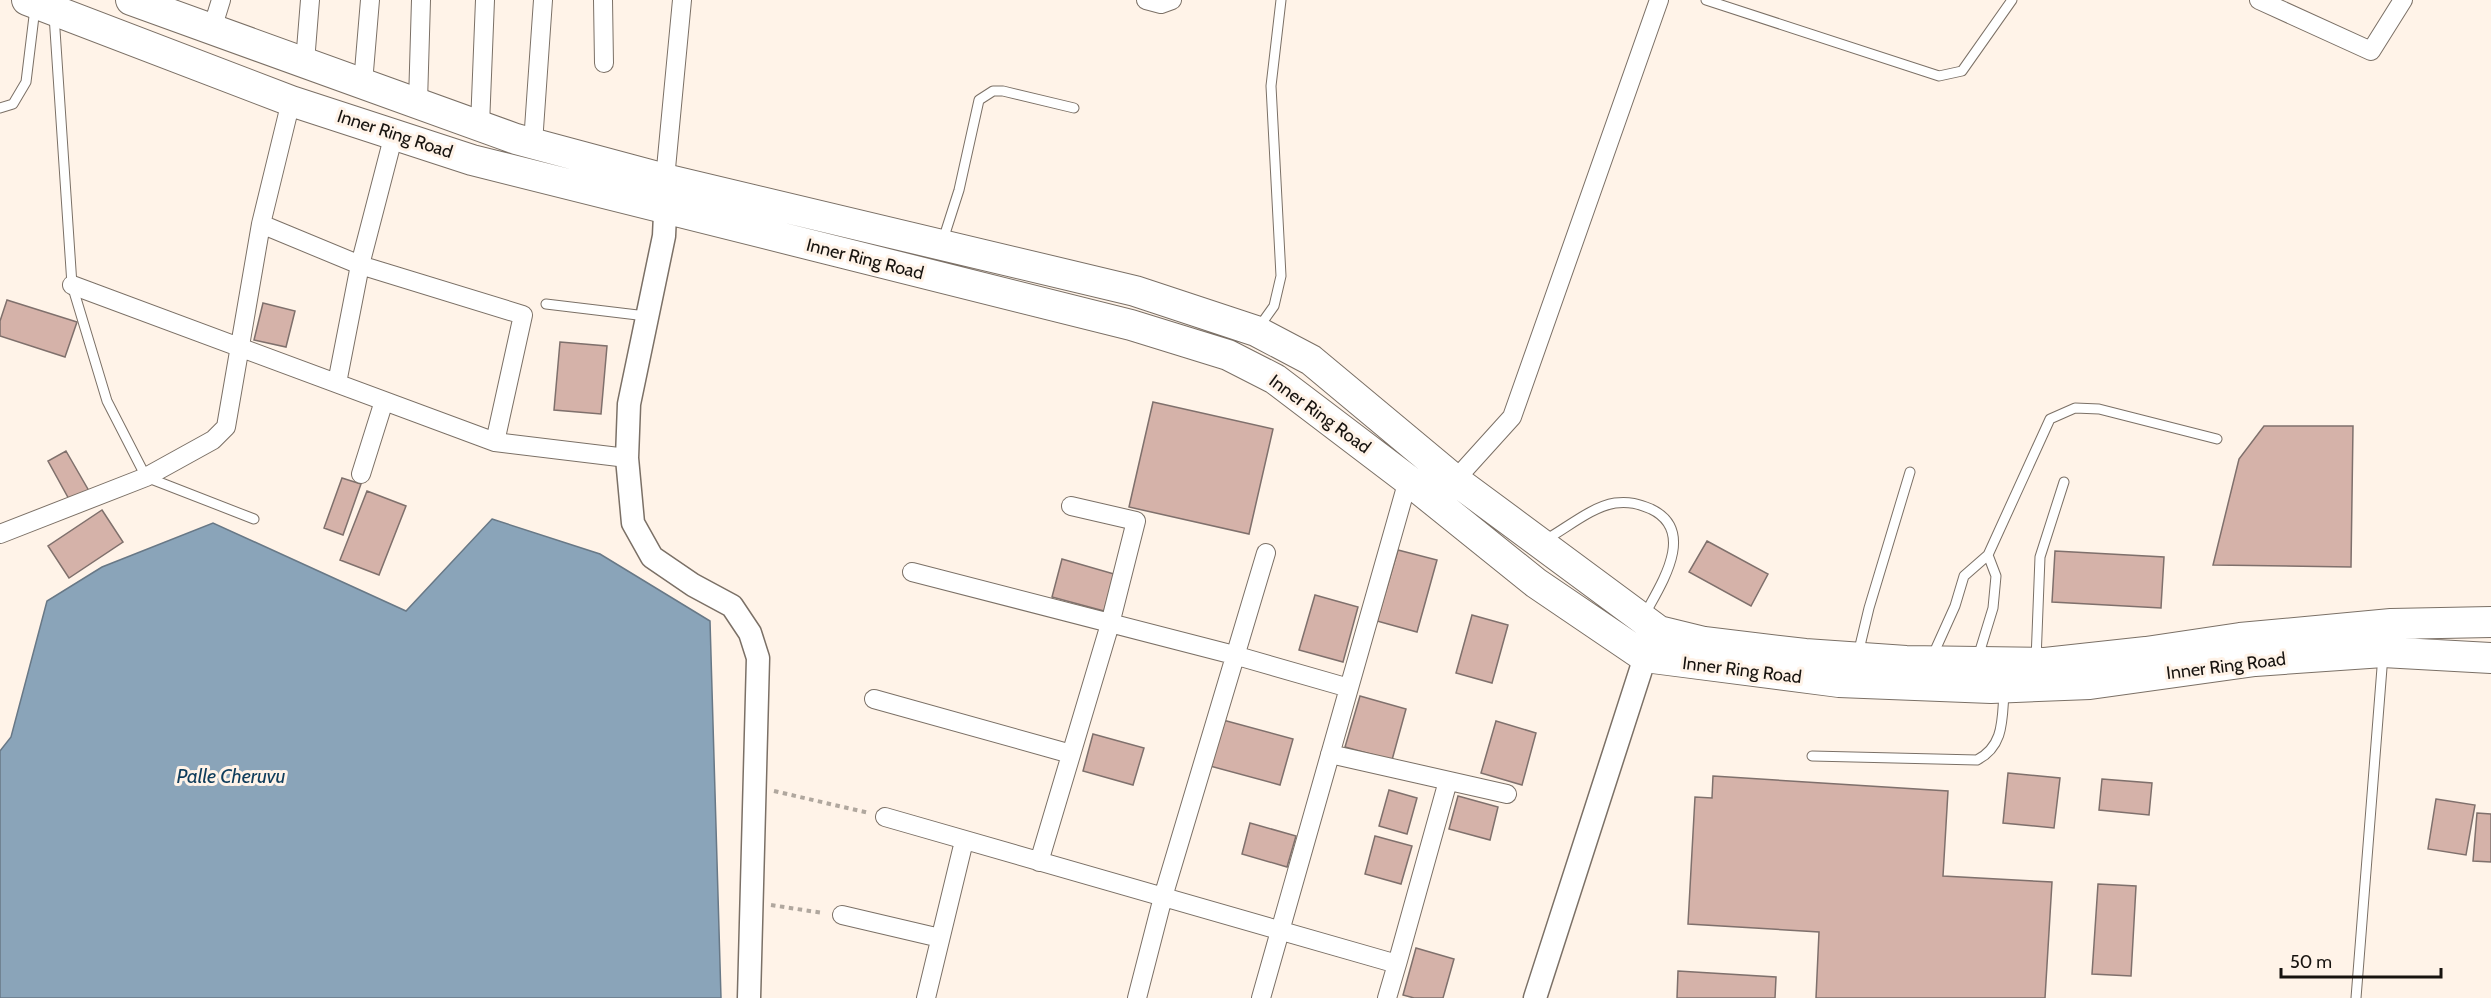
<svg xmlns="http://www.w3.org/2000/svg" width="2491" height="998" font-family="Cabin,sans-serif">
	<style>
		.water { fill: #8aa4b9; stroke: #687886; stroke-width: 1.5 }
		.building { fill: #d5b2a9; stroke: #7f706c; stroke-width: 1.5 }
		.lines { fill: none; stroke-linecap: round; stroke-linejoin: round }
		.service-casing { stroke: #7b7066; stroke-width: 11 }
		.minor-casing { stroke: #7b7066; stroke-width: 20 }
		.tertiary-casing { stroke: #7b7066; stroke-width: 25 }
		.trunk-casing { stroke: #7b7066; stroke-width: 32 }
		.path { stroke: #b0a79e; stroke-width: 4; stroke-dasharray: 4.5 4.5; stroke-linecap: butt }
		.service { stroke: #fff; stroke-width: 9 }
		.minor { stroke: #fff; stroke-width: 18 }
		.tertiary { stroke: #fff; stroke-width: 22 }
		.trunk { stroke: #fff; stroke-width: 30 }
		.labels { text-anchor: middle; stroke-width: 6; stroke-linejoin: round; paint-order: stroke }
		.street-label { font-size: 18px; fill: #17130f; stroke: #fff3e8 }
		.water-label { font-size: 20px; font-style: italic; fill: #0f3d5c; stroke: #fff3e8 }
	</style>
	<rect width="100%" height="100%" fill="#fff3e8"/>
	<path class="water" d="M492 519 600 554 710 621 721 998H0V751L11 737 47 601 102 567 213 523 406 611Z"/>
	<path class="building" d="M7 300 77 322 65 357 0 336V321Z
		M263 303 295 311 286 347 254 340Z
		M560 342 607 346 601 414 554 410Z
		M1153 402 1273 429 1249 534 1129 507Z
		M2264 426H2353L2351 567 2213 565 2239 459Z
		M66 451 89 491 70 501 48 461Z
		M342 478 361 484 343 535 324 528Z
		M367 491 406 506 379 575 340 560Z
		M102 510 123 542 69 578 48 546Z
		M1707 541 1768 574 1751 606 1689 572Z
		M1398 550 1437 560 1417 632 1377 621Z
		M2055 551 2164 557 2161 608 2052 602Z
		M1062 559 1114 574 1104 611 1052 597Z
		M1315 595 1358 607 1343 662 1299 650Z
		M1472 615 1508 625 1492 683 1456 673Z
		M1360 696 1406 709 1392 760 1345 747Z
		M1223 720 1293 739 1280 785 1210 766Z
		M1496 721 1536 733 1522 785 1481 773Z
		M1093 734 1144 748 1133 785 1083 771Z
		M2008 773 2060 778 2054 828 2003 823Z
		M1713 776 1948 791 1943 876 2052 882 2045 998H1816L1819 932 1688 924 1695 797 1712 798Z
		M2102 779 2152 783 2149 815 2099 810Z
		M1389 790 1417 798 1407 834 1379 826Z
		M1458 796 1498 807 1490 840 1449 829Z
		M2436 799 2475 805 2466 855 2428 849Z
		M2477 813 2491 814V862L2473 861Z
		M1250 823 1296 836 1287 867 1242 854Z
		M1375 836 1412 846 1401 884 1365 874Z
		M2098 884 2136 886 2131 976 2092 974Z
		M1416 948 1454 959 1443 998H1414L1403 995Z
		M1678 971 1776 977 1775 998H1677Z"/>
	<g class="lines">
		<g class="service-casing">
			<path id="service" d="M1706 0 1939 76 1962 71 2012 0
				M54 15 72 285 107 401 146 477 254 519
				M0 108 13 104 26 82 35 8
				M942 243 959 190 979 100 993 91H1003L1074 108
				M546 304 646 316
				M1259 327 1274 306 1281 276 1271 86 1281 0
				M1545 540C1567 528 1591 507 1615 503 1629 501 1639 504 1651 509 1697 531 1661 584 1645 614
				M1858 654 1869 608 1910 472
				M1932 657 1955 606 1964 576 1988 555 2050 419 2075 408 2099 409 2217 439
				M1978 657 1993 608 1996 576 1988 555
				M2036 660 2040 557 2064 482
				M1812 756 1977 760C2004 746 2002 720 2004 693
				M2356 998 2383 655"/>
		</g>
		<g class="minor-casing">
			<path id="minor" d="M603 0 604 63
				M1146 0 1161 4 1172 0
				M2259 0 2371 51 2403 0
				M212 29 221 0
				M305 62 310 0
				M363 83 370 0
				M418 102 421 0
				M480 125 485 0
				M533 143 543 0
				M665 179 682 0
				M72 285 495 442 523 315 360 265 261 224
				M337 383 360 265 394 134
				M495 442 627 458
				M361 474 384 401
				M1448 480H1455L1512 417 1659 0
				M0 534 146 477 213 440 226 427 261 224 291 101
				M912 572 1234 655 1349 688
				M874 699 1071 754
				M1330 754 1507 794
				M885 817 1397 964 1387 998
				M1039 862 1110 624 1136 521 1071 506
				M842 915 940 938
				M1397 964 1448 781
				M926 998 964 841
				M1137 998 1163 897 1266 553
				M1261 998 1408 480H1414"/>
		</g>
		<g class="tertiary-casing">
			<path id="tertiary" d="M666 193 664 236 629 404 627 458 633 523 652 557 693 585 732 606 750 633 758 658 749 998
				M1535 998 1645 657 1653 642"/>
		</g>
		<g class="trunk-casing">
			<path id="trunk" d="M27 0 291 101 472 160 1131 325 1228 355 1275 379 1408 480 1536 583 1645 657 1839 682 1991 688 2090 684 2255 661 2383 652 2491 658
				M131 0 516 139 665 179 1135 291 1256 331 1311 360 1455 480 1659 631 1704 642 1805 654 1906 661 2045 663 2146 652 2240 638 2391 624 2491 622"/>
		</g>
		<path class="path" d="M774 791 869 813
			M771 905 823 913"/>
		<use href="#service" class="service"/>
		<use href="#minor" class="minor"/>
		<use href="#tertiary" class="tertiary"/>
		<use href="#trunk" class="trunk"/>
	</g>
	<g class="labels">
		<g class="street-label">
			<text transform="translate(395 134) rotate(18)" y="6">Inner Ring Road</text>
			<text transform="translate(865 259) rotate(14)" y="6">Inner Ring Road</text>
			<text transform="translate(1320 414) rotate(36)" y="6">Inner Ring Road</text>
			<text transform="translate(2226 666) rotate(-7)" y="6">Inner Ring Road</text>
			<text transform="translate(1742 670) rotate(7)" y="6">Inner Ring Road</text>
		</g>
		<g class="water-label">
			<text x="231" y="783">Palle Cheruvu</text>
		</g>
	</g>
	<path d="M2281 968v9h160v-9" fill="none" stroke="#17130f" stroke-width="3"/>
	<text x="2290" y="968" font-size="18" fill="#17130f" stroke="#fff3e8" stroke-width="4.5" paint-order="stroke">50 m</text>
</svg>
